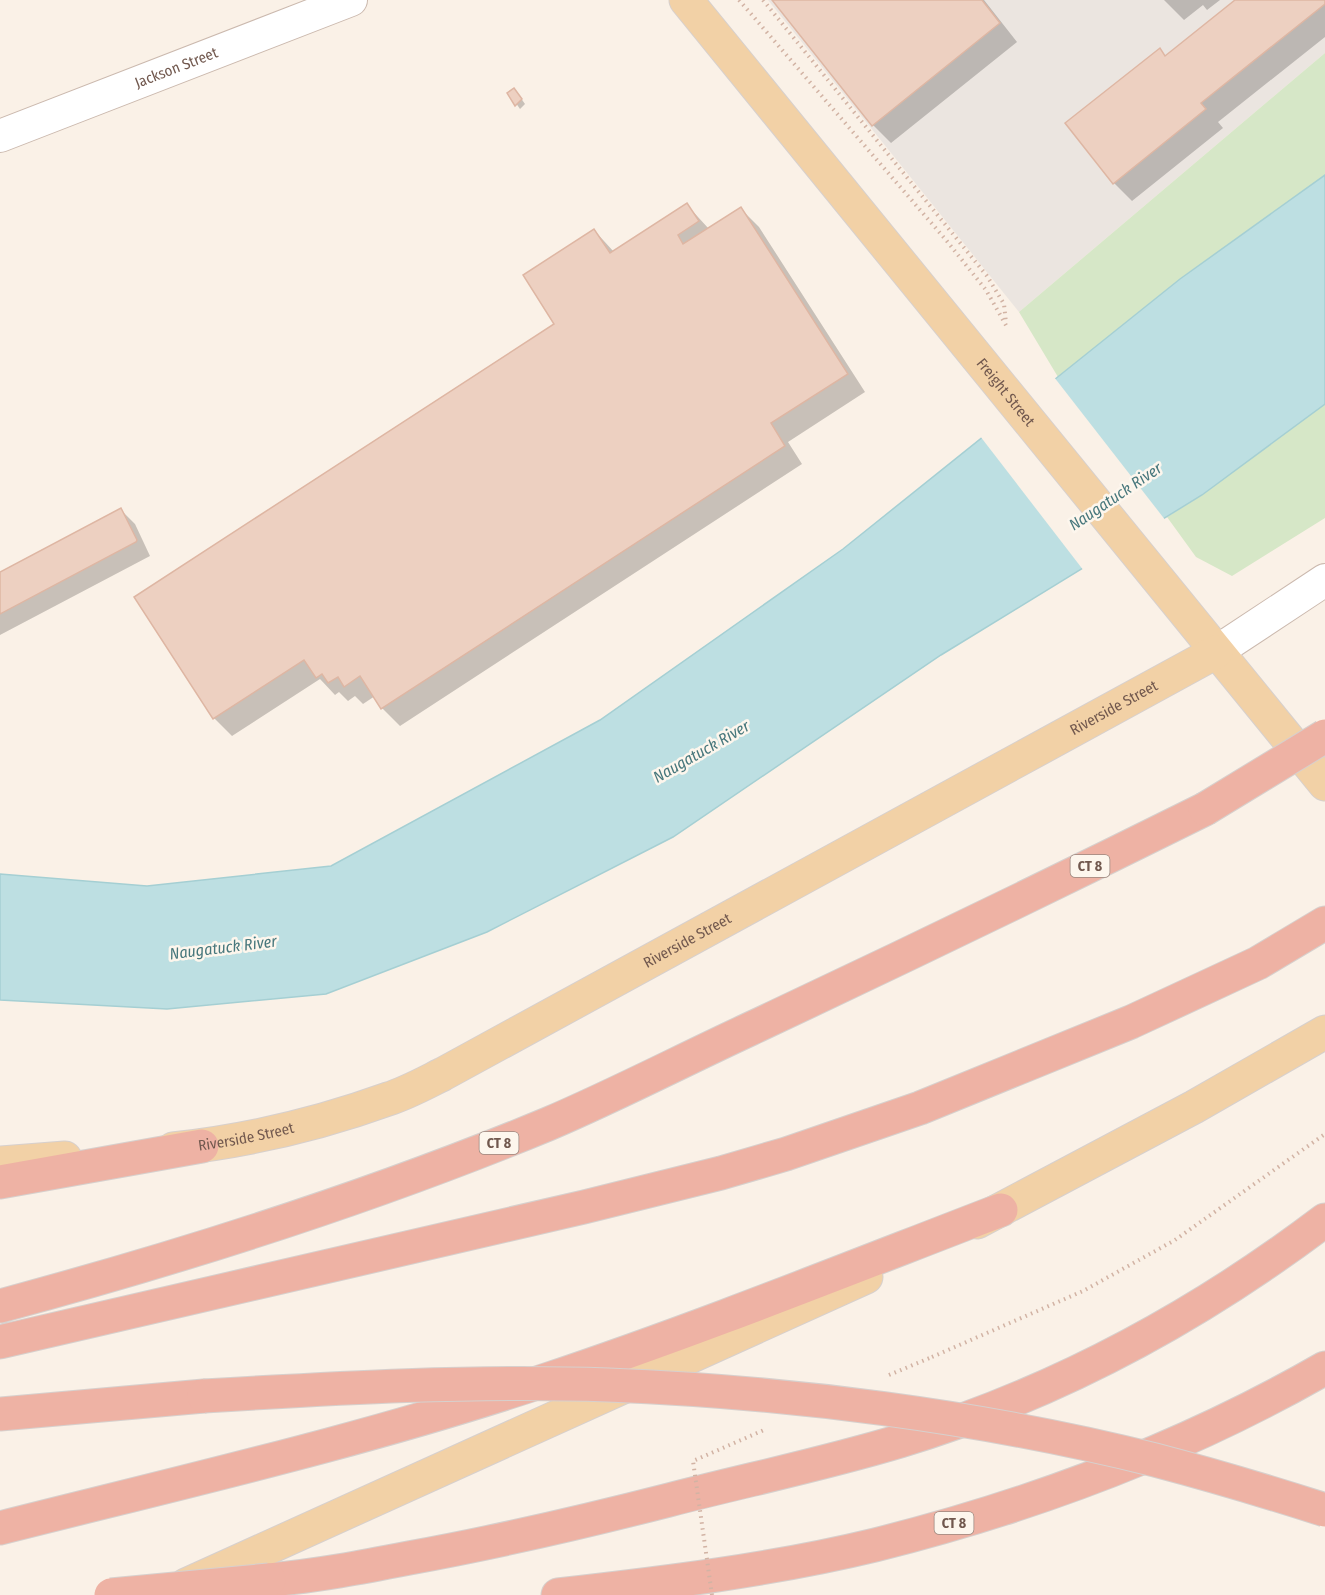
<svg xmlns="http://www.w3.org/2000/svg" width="1325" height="1595" font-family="'Fira Sans Condensed',sans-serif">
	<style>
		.industrial { fill: #ebe5e0 }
		.green { fill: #d6e7c7 }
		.water { fill: #bddfe2; stroke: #a5cfd3; stroke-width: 1.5 }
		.pier { fill: #faf1e7 }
		.shadow { fill: #0003 }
		.building { fill: #edd0c1; stroke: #deb6a3; stroke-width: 1.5 }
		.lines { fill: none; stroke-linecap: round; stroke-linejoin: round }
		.minor-casing { stroke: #cbb9ae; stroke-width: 34 }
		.major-casing { stroke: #d7d0cd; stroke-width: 35 }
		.highway-casing { stroke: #d7d0cd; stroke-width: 35 }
		.path { stroke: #d2b3a4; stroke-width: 4; stroke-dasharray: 1.5 4.5; stroke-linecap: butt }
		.minor { stroke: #fff; stroke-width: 32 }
		.major { stroke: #f2d1a6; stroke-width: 33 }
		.highway { stroke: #eeb2a4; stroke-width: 33 }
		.highway-bridge-casing { stroke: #d7d0cd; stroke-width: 35; stroke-linecap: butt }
		.path-bridge { stroke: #d2b3a4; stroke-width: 4; stroke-dasharray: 1.5 4.5; stroke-linecap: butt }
		.highway-bridge { stroke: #eeb2a4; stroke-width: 33 }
		.labels { text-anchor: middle; stroke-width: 5; stroke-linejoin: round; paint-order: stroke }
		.shield { fill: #fdf6ed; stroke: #9b877e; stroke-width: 1.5 }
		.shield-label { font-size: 14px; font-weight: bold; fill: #71584e }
		.street-label { font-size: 15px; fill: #71584e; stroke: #fdf6ed }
		.water-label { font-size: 16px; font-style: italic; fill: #47777c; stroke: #fdf6ed }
	</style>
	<rect width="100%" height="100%" fill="#faf1e7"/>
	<path class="industrial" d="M768 0H1325V53L1019 312Z"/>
	<path class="green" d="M1325 53V175L1180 279 1058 377 1019 312Z
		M1325 404V518L1232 576 1196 557 1167 517 1202 495Z"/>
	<path class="water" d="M1325 175V404L1202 495 941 655 673 837 487 932 326 994 167 1009 0 1000V874L147 886 331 866 600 720 843 549 1180 279Z"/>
	<path class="pier" d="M1054 377 1166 521 1084 571 980 436Z"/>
	<path class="shadow" d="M774 0H984L1017 42 891 143 873 125Z
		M1164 0H1220L1207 10 1203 5 1184 20Z
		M1237 0H1325V37L1218 122 1223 128 1132 201 1114 183 1159 50 1166 57Z
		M509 93 518 94 525 104 520 109Z
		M687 205 709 229 741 209 759 227 865 392 788 442 802 464 400 726 382 708 375 696 363 704 355 696 348 701 339 692 335 695 320 679 232 736 214 718 556 324 594 230 614 252Z
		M121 510 135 524 150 556 0 635V574Z"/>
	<path class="building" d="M772 0H982L1000 23 872 126Z
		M1235 0H1325V4L1201 103 1206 109 1113 184 1065 123 1160 48 1165 56Z
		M514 88 522 99 515 106 507 93Z
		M687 203 699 221 678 235 683 244 741 207 848 374 771 423 785 446 381 709 360 676 344 687 338 677 328 683 322 674 316 678 304 660 213 719 134 597 554 324 523 275 594 229 610 253Z
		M121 508 137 540 136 542 0 614V572Z"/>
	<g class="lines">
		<g class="minor-casing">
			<g id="minor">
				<path id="s1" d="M0 136 351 0"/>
				<path d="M1216 652 1325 580"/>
			</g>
		</g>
		<g class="major-casing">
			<g id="major">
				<path id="s2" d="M686 0 1325 784"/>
				<path id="s3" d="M173 1149C246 1141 319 1124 388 1099 407 1093 425 1083 443 1074L1216 652"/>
				<path d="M0 1163 65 1158"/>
				<path d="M977 1222 1194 1107 1325 1032"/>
				<path d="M186 1585 866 1277"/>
			</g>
		</g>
		<g class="highway-casing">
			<path id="highway" d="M0 1182 202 1146
				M0 1306C186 1256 369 1198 548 1124 616 1095 683 1060 750 1029 903 957 1054 884 1205 809
				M0 1342 584 1207 721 1173 786 1154 920 1108 1131 1022 1258 963 1325 923
				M0 1414 204 1396
				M0 1528C182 1482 367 1440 546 1380 699 1329 850 1268 1001 1210
				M269 1580C316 1576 363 1567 409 1558 497 1542 583 1522 669 1500 746 1480 824 1464 900 1441 1054 1394 1197 1317 1325 1220
				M558 1595C664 1583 772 1570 875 1545 1031 1506 1186 1448 1325 1368"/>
		</g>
		<path class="path" d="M739 0 946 240 986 290 1007 327
			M763 0 987 276 1004 304 1006 323
			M932 1357 1083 1291 1175 1240 1325 1134"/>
		<use href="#minor" class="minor"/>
		<use href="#major" class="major"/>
		<use href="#highway" class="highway"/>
		<g class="highway-bridge-casing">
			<path id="highway-bridge" d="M1205 809 1325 736
				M204 1396C338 1388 474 1380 608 1385 789 1392 980 1416 1155 1460 1212 1475 1269 1492 1325 1510
				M111 1595 269 1580"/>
		</g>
		<path class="path-bridge" d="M889 1375 932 1357
			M712 1595 693 1461 764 1430"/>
		<use href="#highway-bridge" class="highway-bridge"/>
	</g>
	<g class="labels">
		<g class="shield">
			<rect x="1070.5" y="855" width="39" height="22" rx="4.5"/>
			<rect x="479.5" y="1132" width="39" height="22" rx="4.5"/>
			<rect x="934.5" y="1512" width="39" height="22" rx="4.5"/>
		</g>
		<g class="shield-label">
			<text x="1090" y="871">CT 8</text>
			<text x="499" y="1148">CT 8</text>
			<text x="954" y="1528">CT 8</text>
		</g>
		<g class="street-label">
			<text dy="5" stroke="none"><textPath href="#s1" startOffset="189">Jackson Street</textPath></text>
			<text dy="5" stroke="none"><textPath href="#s2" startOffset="506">Freight Street</textPath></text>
			<text dy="5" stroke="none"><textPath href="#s3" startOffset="1046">Riverside Street</textPath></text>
			<text dy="5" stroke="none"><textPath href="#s3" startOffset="560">Riverside Street</textPath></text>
			<text dy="5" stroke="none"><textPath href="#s3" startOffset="74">Riverside Street</textPath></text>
		</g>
		<g class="water-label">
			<text transform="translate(1115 496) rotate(-34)" y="6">Naugatuck River</text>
			<text transform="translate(701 751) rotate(-30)" y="6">Naugatuck River</text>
			<text transform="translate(223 947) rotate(-7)" y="6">Naugatuck River</text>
		</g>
	</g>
</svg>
